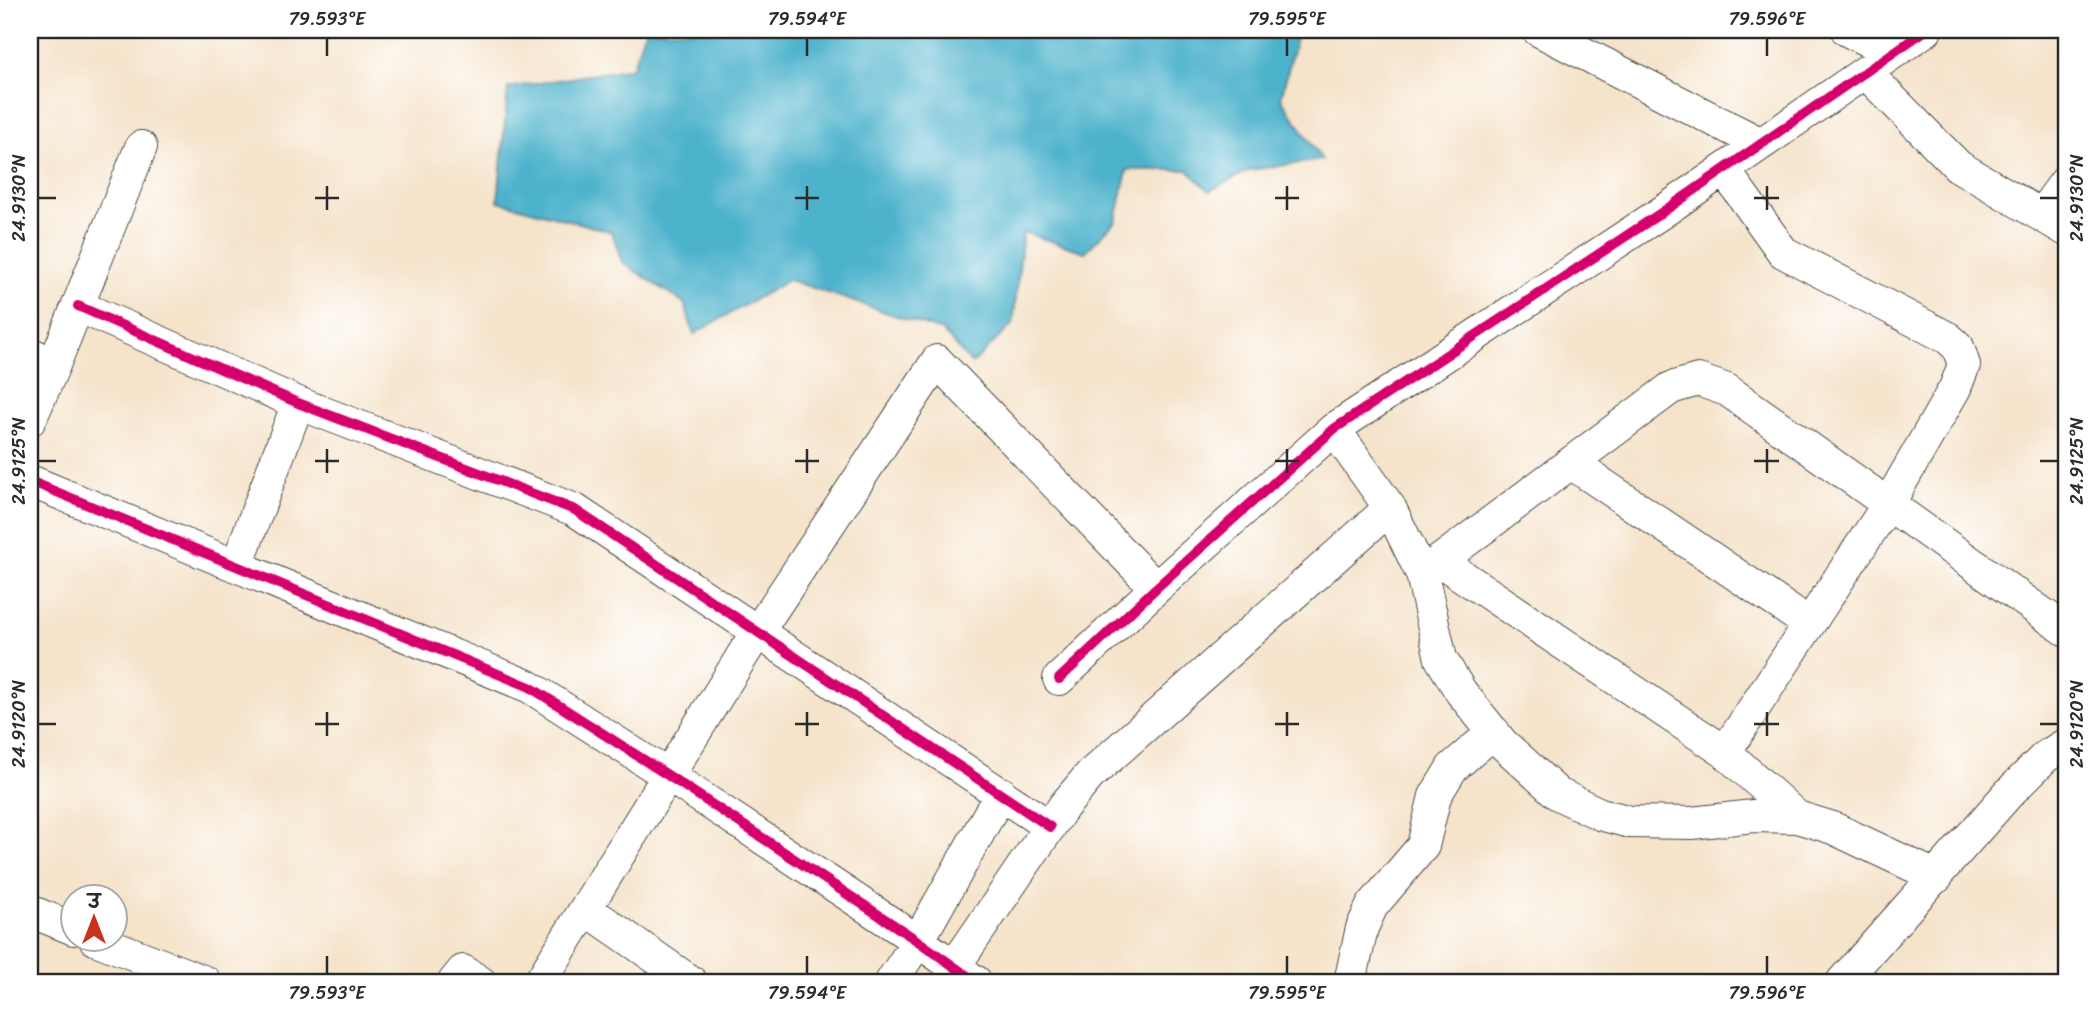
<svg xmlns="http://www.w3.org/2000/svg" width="2096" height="1012" font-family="Sriracha,'Playpen Sans Deva',sans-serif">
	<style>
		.water { fill: #4db2cc; stroke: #3c6e7c; stroke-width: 2 }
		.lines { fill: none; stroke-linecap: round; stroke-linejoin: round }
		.minor-casing { stroke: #494743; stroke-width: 34 }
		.minor { stroke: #fff; stroke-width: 32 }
		.cycleway-casing { stroke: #fff; stroke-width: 15 }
		.cycleway { stroke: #d6006c; stroke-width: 10 }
		.ticks { fill: none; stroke: #2b2b2b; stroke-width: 2.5 }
		.neatline { fill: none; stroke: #2b2b2b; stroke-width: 2.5 }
		.ticks-label { font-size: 18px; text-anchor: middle; fill: #2b2b2b }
	</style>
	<rect width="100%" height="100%" fill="#fff"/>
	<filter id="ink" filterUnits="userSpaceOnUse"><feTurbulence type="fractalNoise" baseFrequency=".0143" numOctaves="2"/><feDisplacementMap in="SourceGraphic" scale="14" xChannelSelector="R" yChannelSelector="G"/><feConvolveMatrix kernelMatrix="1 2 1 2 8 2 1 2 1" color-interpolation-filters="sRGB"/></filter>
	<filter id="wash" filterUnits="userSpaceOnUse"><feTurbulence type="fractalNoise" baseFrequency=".00686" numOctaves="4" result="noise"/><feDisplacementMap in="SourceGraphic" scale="28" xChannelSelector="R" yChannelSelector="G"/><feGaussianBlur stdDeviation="1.57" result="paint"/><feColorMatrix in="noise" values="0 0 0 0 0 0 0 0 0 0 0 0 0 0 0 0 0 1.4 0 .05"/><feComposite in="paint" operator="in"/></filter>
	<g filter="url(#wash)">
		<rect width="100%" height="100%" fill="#f5e3ca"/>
		<path class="water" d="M645 30H1298L1281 98 1322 160 1250 170 1209 191 1188 170H1127L1116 221 1085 252 1023 232 1013 324 972 364 942 331 789 280 694 334 684 303 622 262 612 232 498 201 508 88 632 68Z"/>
	</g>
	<g filter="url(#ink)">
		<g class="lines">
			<g class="minor-casing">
				<path id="minor" d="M1538 30 1761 144
					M1847 30 1892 53
					M1865 72 1958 166 2066 230
					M1724 170 1783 252 1948 338 1958 347 1964 365 1955 388 1889 503 1725 752
					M2041 215 2066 181
					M78 306 298 403 575 510 1050 827
					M30 353 54 365 30 420
					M54 365 141 147
					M1334 429 1390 508 1422 574 1441 659 1461 692 1502 743 1558 794 1600 814 1630 822 1692 823 1753 816 1797 817 1833 828 1937 877
					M1571 463 1809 624
					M30 481 530 687 669 776 918 941 976 982
					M1440 561 1725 752 1797 817
					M237 565 298 403
					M1422 574 1671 388 1698 380 1727 390 2066 630
					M1059 679 1156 588 1334 429 1664 211 1926 30
					M586 909 691 982
					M30 911 74 929
					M95 939 205 982
					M954 967 1064 806 1090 775 1390 508
					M454 982 463 971 480 982
					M540 982 749 645 937 361 1156 588
					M891 982 918 941 1001 793
					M1350 982 1362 928 1372 906 1423 846 1435 796 1452 768 1494 732
					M1842 982 2009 793 2045 757 2066 744"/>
			</g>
			<use href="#minor" class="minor"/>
			<g class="cycleway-casing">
				<path id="cycleway" d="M78 306 298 403 575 510 1050 827
					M30 481 530 687 669 776 918 941 976 982
					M1059 679 1156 588 1334 429 1664 211 1926 30"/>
			</g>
			<use href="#cycleway" class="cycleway"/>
		</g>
	</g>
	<path class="ticks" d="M327 38V56M807 38V56M1287 38V56M1767 38V56M327 186V210M807 186V210M1287 186V210M1767 186V210M38 198H56M315 198H339M795 198H819M1275 198H1299M1754 198H1779M2040 198H2058M327 449V473M807 449V473M1287 449V473M1767 449V473M38 461H56M315 461H339M795 461H819M1275 461H1299M1754 461H1779M2040 461H2058M327 712V736M807 712V736M1287 712V736M1767 712V736M38 724H56M315 724H339M795 724H819M1275 724H1299M1754 724H1779M2040 724H2058M327 956V974M807 956V974M1287 956V974M1767 956V974"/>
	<rect width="2096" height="1012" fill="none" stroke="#fff" stroke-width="77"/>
	<g transform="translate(94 918)"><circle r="33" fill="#ffffff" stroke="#aaaaaa" stroke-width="2"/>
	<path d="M0-5L12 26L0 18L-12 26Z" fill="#c8321e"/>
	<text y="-10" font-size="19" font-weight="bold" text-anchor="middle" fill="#2b2b2b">उ</text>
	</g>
	<rect x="38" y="38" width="2020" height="936" class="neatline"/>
	<g class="ticks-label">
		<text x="327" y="25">79.593°E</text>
		<text x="807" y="25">79.594°E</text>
		<text x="1287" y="25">79.595°E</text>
		<text x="1767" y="25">79.596°E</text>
		<text transform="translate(19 198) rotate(-90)" y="6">24.9130°N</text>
		<text transform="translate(2077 198) rotate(-90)" y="6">24.9130°N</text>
		<text transform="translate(19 461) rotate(-90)" y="6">24.9125°N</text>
		<text transform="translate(2077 461) rotate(-90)" y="6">24.9125°N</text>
		<text transform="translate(19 724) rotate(-90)" y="6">24.9120°N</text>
		<text transform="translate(2077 724) rotate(-90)" y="6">24.9120°N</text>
		<text x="327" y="999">79.593°E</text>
		<text x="807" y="999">79.594°E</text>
		<text x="1287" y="999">79.595°E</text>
		<text x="1767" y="999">79.596°E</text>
	</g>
</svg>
